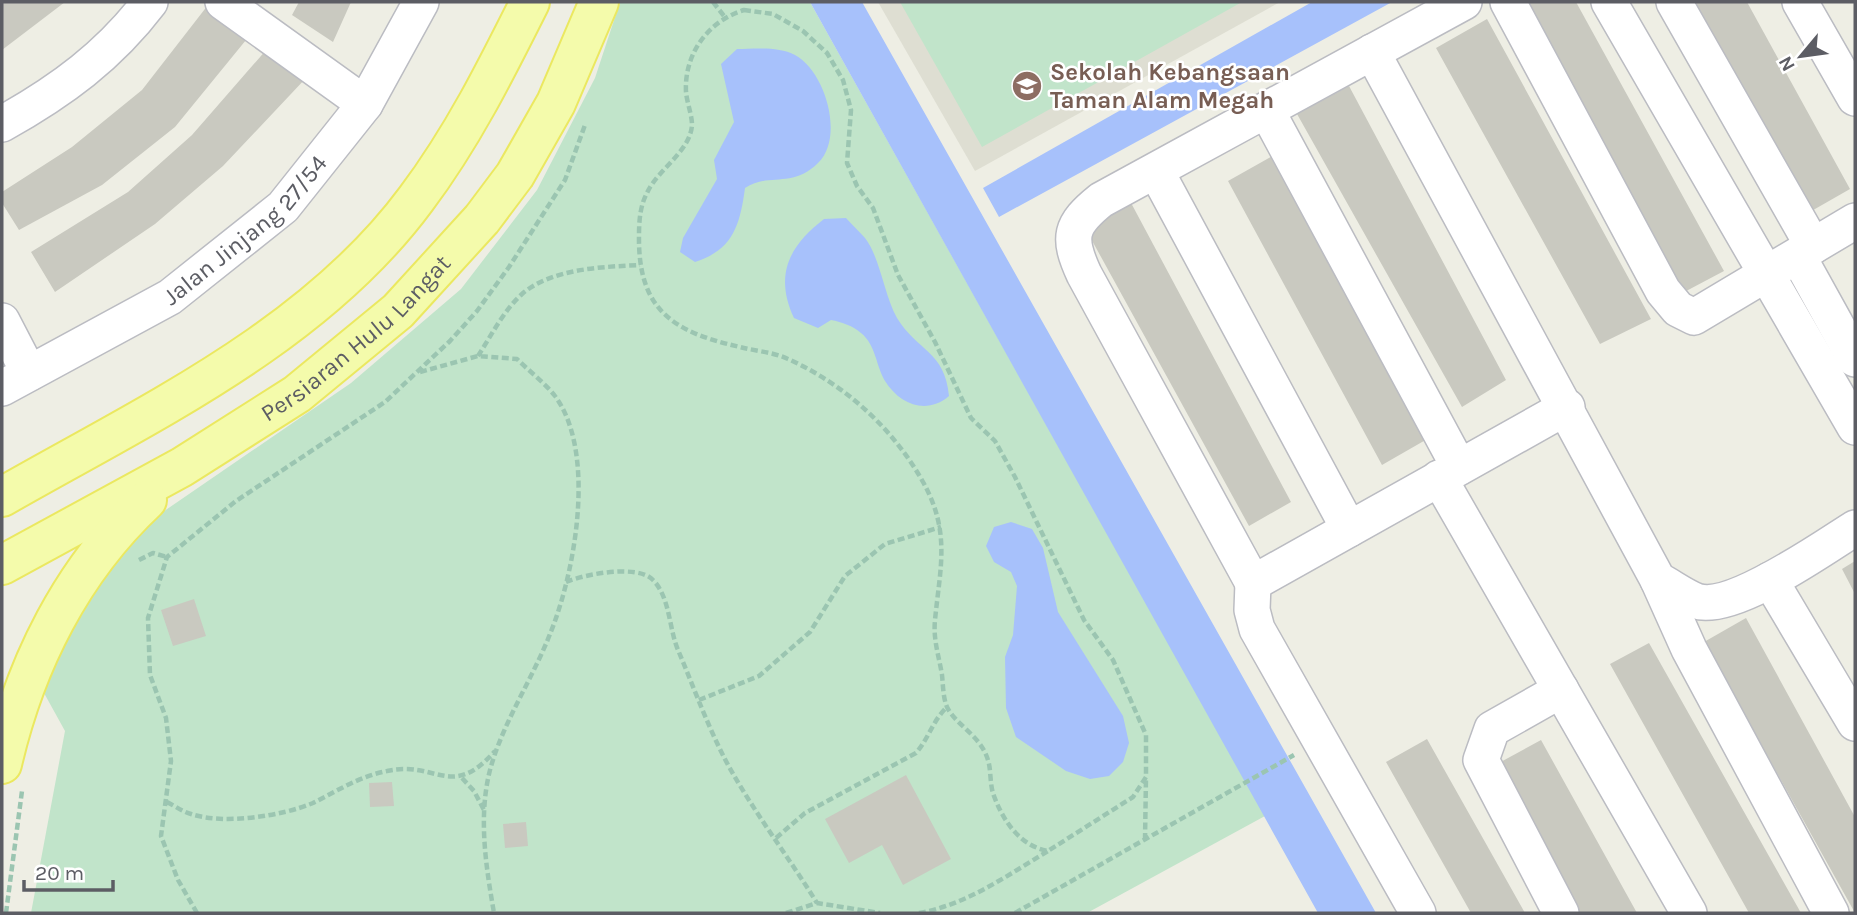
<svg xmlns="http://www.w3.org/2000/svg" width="1857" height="915" font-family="Karla,sans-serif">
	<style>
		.education { fill: #deded2 }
		.green { fill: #c1e4ca }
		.water { fill: #a7c1fb }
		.building { fill: #c9c9c0 }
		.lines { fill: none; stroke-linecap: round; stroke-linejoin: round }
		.minor-casing { stroke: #bbbcc2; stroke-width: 38 }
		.major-casing { stroke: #ebe860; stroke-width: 42 }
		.path { stroke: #9bc5b1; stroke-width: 4.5; stroke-dasharray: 7 3.5; stroke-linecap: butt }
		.minor { stroke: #fff; stroke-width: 35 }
		.major { stroke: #f4fbab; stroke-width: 38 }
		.labels { text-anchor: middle; stroke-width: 5; stroke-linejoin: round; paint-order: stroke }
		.education-label { font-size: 24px; font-weight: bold; fill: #785e54; stroke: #fff; text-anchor: start }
		.street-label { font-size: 24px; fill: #5c5d64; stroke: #fff }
	</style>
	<rect width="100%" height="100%" fill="#eeeee4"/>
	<path class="education" d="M878 2H1280L975 171Z"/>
	<path class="green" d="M620 2H810L1265 816 1087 913H31L65 731 44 693 51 665 82 602 138 529 351 383 461 289 537 190 595 78Z
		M900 2H1242L982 147Z"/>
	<path class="water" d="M810 2H862L1376 913H1318Z
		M1312 2H1392L999 217 983 188Z
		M737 49C754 49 778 46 795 55 825 71 845 137 818 163 792 189 769 172 745 188 740 225 733 250 695 262L680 252 683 238 717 179 714 160 734 122 721 64Z
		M846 218C852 225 859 231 865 238 880 257 884 295 897 318 917 351 945 351 949 396 927 415 900 405 885 381 876 366 876 345 861 333 853 326 842 322 831 320L818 328 794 318C774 275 789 246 824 219Z
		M1011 522 1032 529 1043 548 1058 612 1123 716 1129 743 1123 762 1109 776 1090 779 1066 771 1016 737 1006 708 1005 657 1013 635 1017 586 1011 572 994 562 986 546 994 527Z"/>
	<path class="building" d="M2 2H65L2 50Z
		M299 2H351L333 42 292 15Z
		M1511 2H1576L1724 271 1673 298Z
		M1693 2H1747L1850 189 1808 213Z
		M208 5 246 40 175 127 102 185 19 230 2 203V192L72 147 142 90Z
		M1487 19 1651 319 1600 344 1436 48Z
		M267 49 306 78 223 166 155 224 55 292 31 252 128 192 192 135Z
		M1349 86 1506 380 1462 407 1297 114Z
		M1274 155 1429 438 1382 465 1228 181Z
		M1130 201 1291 502 1249 526 1084 226Z
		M1855 561V594L1842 569Z
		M194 599 206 636 173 646 161 610Z
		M1746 618 1855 817V913L1704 642Z
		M1649 643 1801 913H1749L1610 664Z
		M1427 739 1525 913H1471L1386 762Z
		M1541 740 1637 913H1580L1497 764Z
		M906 775 951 859 903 885 882 845 849 863 825 819Z
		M392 782 394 806 370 807 369 783Z
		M526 822 528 846 505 848 503 824Z"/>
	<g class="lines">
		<g class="minor-casing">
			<g id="minor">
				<path d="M223 2 365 104"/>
				<path d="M1508 2 1663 291 1678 309 1694 317 1855 221"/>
				<path d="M1609 2 1855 427"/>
				<path d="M1674 2 1813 246"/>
				<path d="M1800 2 1855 98"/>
				<path d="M1372 52 1658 580C1670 586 1683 596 1696 601 1732 613 1823 548 1855 528"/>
				<path d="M1267 111 1459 467"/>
				<path d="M2 124C61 91 109 56 150 2"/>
				<path d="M1156 171 1349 529"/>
				<path d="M1798 256 1855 359"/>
				<path d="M2 321 29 373"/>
				<path id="s1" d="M2 388 170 297 283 207 365 104 421 2"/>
				<path d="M1439 478 1689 913"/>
				<path d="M1658 580 1689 649 1831 913"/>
				<path d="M1770 580 1855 723"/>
				<path d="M1253 583 1084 274C1067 237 1070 225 1101 200L1464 2"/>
				<path d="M1561 690 1492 729 1481 760 1561 913"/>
				<path d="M1418 913 1257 629 1252 610 1253 583 1567 407"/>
			</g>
		</g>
		<g class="major-casing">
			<g id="major">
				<path d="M2 497C147 414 314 337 416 199 462 138 496 70 530 2"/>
				<path id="s2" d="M2 565 182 467 297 394 398 311 482 219 515 175 556 103 599 2"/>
				<path d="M2 764C25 664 72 570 147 500"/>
			</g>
		</g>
		<path class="path" d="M713 2 724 16
			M744 10 773 14 803 31 827 53 843 80 851 110 847 163 857 186 873 208 898 275 935 342 971 418 995 441 1015 477 1084 620 1113 660 1146 735V777L1133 797 1048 851C1021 846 1004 823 994 796 990 786 991 774 989 764 983 736 957 727 947 707 943 698 943 684 942 675 939 656 933 640 935 620 940 568 951 532 923 482 893 428 844 384 788 359 773 352 755 351 740 347 673 332 638 310 639 236 639 221 640 206 647 193 657 170 690 152 692 125 692 115 687 103 686 92 684 54 708 21 744 10Z
			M478 356C491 336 504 310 522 294 552 268 603 267 640 265
			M420 372 478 356 517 359C529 371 545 383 555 396 597 453 575 573 550 634 532 680 503 722 490 770 478 817 486 867 494 913
			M139 560 153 553 167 557
			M566 582C585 574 638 564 653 580 670 597 669 629 678 650 694 688 708 727 727 763 753 811 788 856 817 903
			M699 700 759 676 810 632 845 576 885 544 941 527
			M462 778 474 791 484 810
			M167 802C175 806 183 812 191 814 224 825 282 816 313 803 337 791 360 776 387 771 437 760 451 801 495 751
			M776 838 805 813 916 753C929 738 933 720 947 707
			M1145 840 1146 777
			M6 913 22 791
			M197 913 178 880 161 836 171 761 166 718 150 675 148 618 167 557 236 501 385 402 450 341 477 311 509 267 565 180 585 125
			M786 913 817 903 880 913
			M919 913C966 905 1008 875 1048 851
			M1015 913 1294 755"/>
		<use href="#minor" class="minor"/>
		<use href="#major" class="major"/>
	</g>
	<defs>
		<g id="school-disc" transform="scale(1.575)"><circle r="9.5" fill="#8d6e63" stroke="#fff"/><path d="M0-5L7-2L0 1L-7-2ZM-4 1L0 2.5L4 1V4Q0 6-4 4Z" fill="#fff"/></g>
	</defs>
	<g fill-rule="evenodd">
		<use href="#school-disc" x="1027" y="86"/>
	</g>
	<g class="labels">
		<g class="education-label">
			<text x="1050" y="80">Sekolah Kebangsaan<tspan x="1050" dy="28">Taman Alam Megah</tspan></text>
		</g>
		<g class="street-label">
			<text dy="8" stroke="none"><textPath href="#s1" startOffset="292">Jalan Jinjang 27/54</textPath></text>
			<text dy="8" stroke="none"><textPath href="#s2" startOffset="422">Persiaran Hulu Langat</textPath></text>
		</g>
	</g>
	<rect width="1857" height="915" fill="none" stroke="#5c5d64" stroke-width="7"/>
	<g transform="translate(1801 56) rotate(241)" stroke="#ffffff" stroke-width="5" paint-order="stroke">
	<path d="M0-5L12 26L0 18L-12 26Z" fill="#5c5d64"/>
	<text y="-10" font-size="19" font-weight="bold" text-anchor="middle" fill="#5c5d64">N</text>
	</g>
	<path d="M24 880v10h89v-10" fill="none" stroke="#5c5d64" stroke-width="3.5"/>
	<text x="35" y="880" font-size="21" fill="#5c5d64" stroke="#ffffff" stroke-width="5" paint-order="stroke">20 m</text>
</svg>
